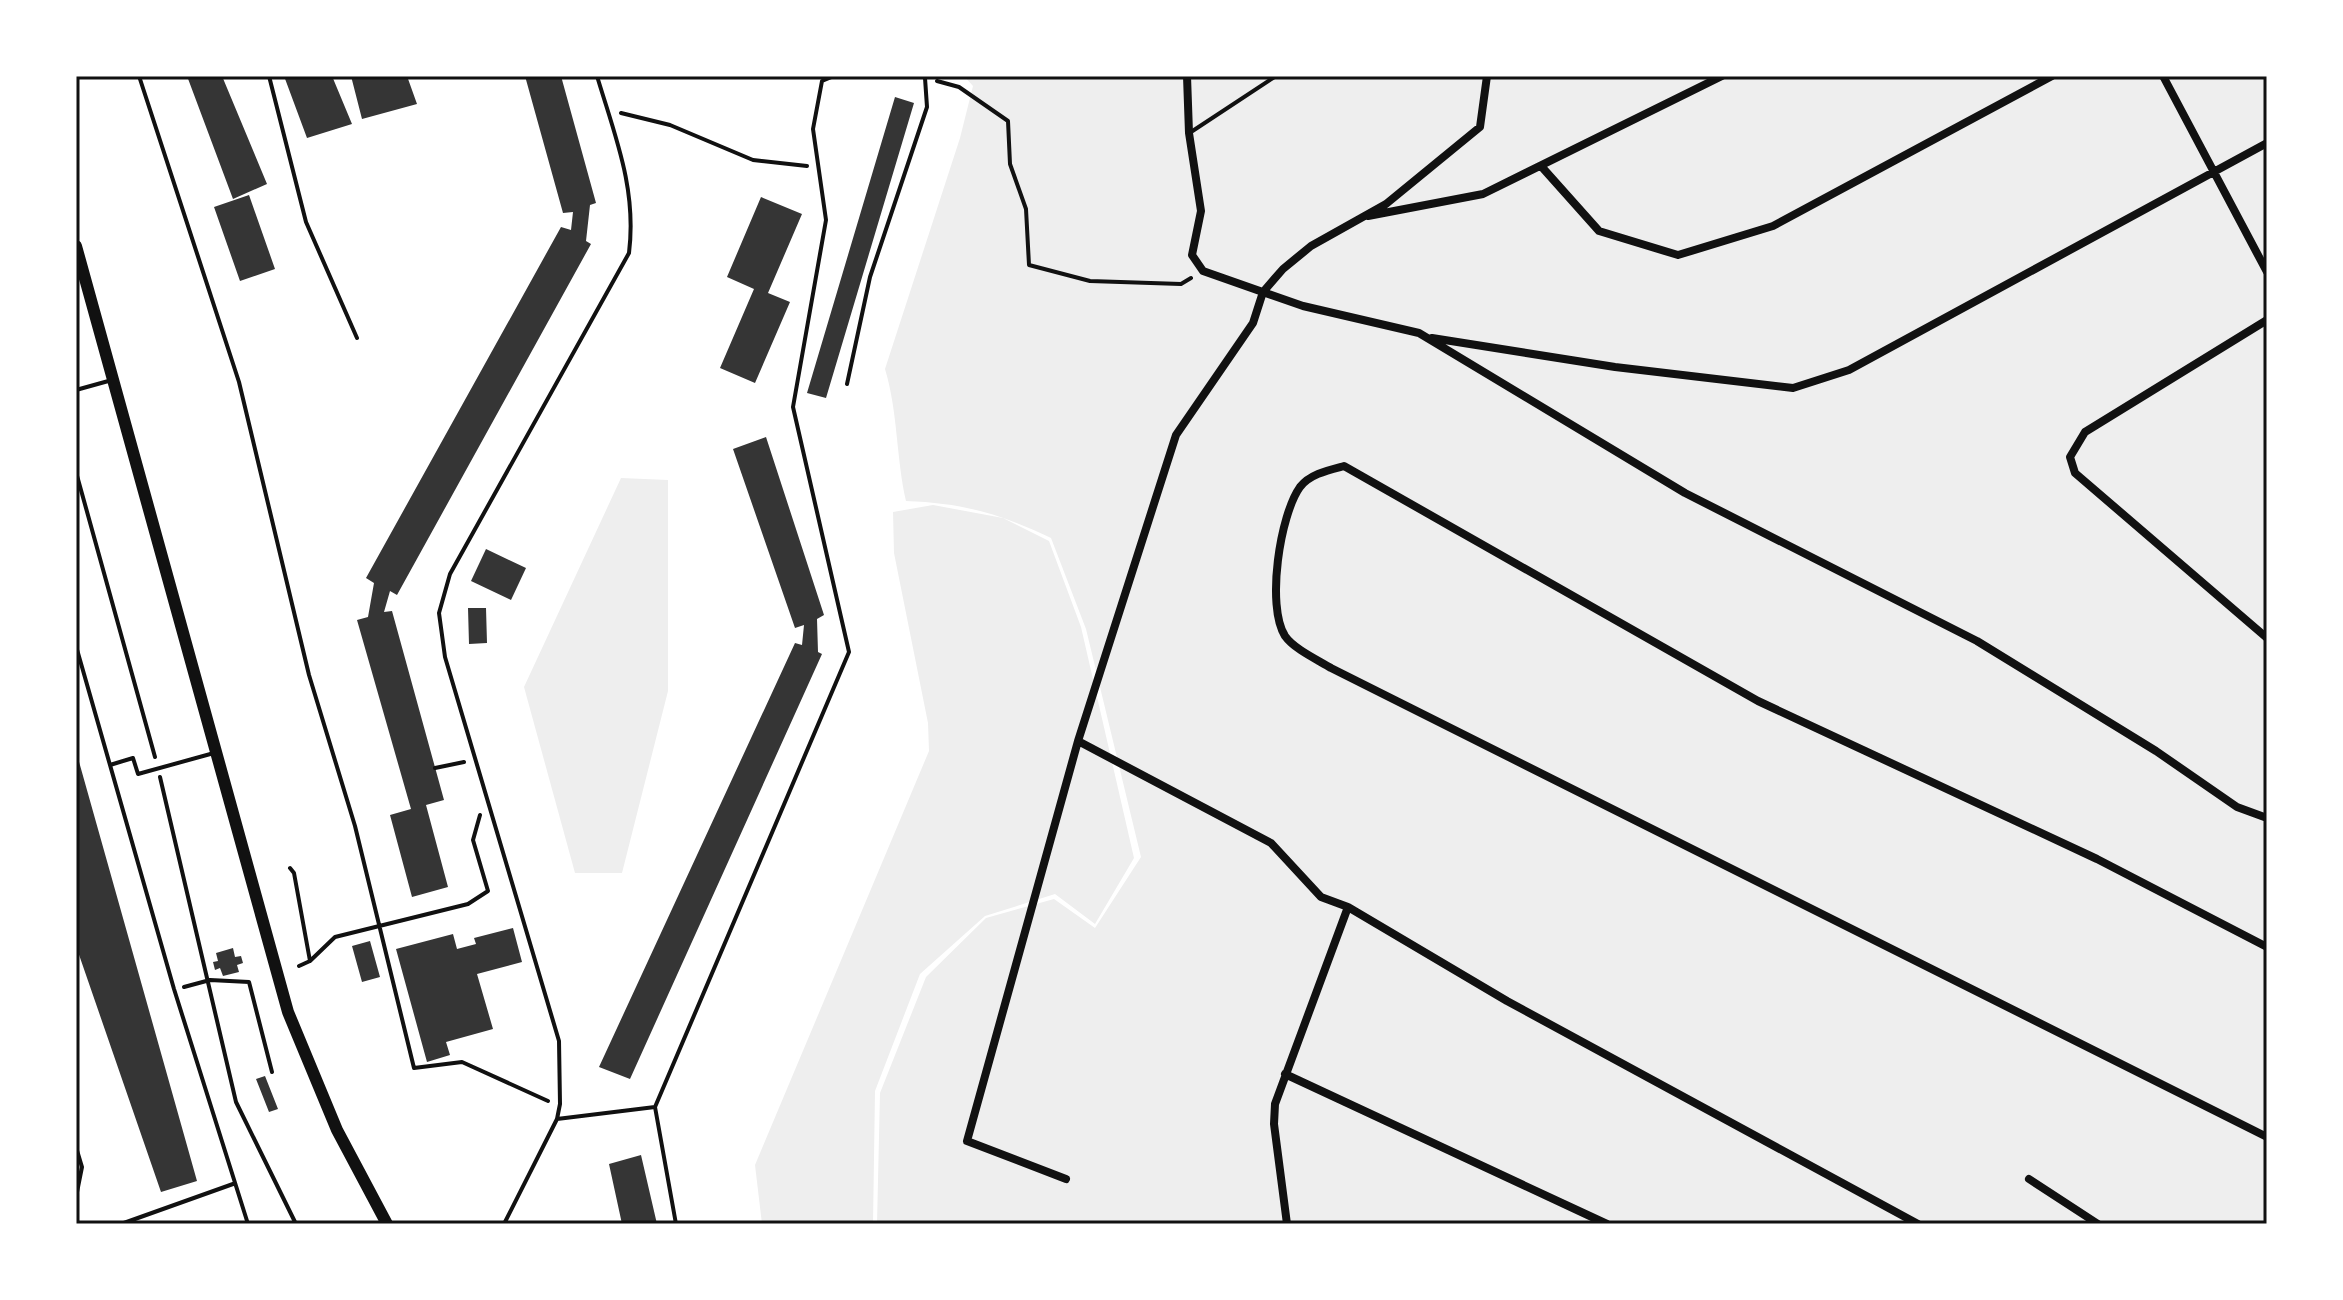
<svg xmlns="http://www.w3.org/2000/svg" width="2343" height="1300" font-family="Arial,sans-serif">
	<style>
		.green { fill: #eee }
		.building { fill: #353535 }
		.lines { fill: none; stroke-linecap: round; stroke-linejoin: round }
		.path { stroke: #111; stroke-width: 4 }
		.service { stroke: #111; stroke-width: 4 }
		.minor { stroke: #111; stroke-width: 8 }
		.secondary { stroke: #111; stroke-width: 12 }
		.neatline { fill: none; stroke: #111; stroke-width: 3 }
	</style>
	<rect width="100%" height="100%" fill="#fff"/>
	<path class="green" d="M964 76H2267V1224H877L880 1093 926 977 986 918 1054 899 1095 928 1141 857 1086 629 1051 538C1001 514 963 503 906 501 896 457 898 412 885 369L960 138 973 86Z
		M621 478 668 480V691L622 873H575L524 687Z
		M933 505 1003 518 1049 541 1081 627 1134 858 1095 924 1055 894 985 916 920 974 875 1091 873 1224H762L755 1165 929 751 928 723 894 553 893 512Z"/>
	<path class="building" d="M187 76H222L267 184 233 199Z
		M284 76H332L352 124 307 138Z
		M351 76H407L417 104 362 119Z
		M525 76H561L596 203 590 205 586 241 591 244 397 595 390 591 384 612 392 611 444 800 426 805 448 887 412 897 390 815 411 809 357 620 368 617 374 583 366 578 561 227 571 230 573 212 563 213Z
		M895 97 914 103 826 398 807 393Z
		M249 195 275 269 240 281 214 207Z
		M761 197 802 214 768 293 790 302 755 383 720 368 754 289 727 277Z
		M766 437 824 615 817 619 818 652 822 654 630 1079 599 1067 795 643 802 645 804 625 795 628 733 449Z
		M486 549 526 568 511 600 471 581Z
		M468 608H486L487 643 469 644Z
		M76 751 197 1181 161 1192 76 946Z
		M513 928 522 962 477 974 493 1029 446 1042 450 1055 427 1062 396 949 453 934 457 949 476 944 474 938Z
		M370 941 380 977 362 982 352 946Z
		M233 948 235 957 241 956 243 963 237 965 239 972 223 976 220 968 215 970 213 962 218 961 216 953Z
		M265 1076 278 1109 269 1112 256 1079Z
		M641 1155 657 1224H622L609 1164Z"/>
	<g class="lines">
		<path class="path" d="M139 76 239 382 309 675 355 826 414 1068 462 1062 548 1101
			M937 81 959 87 1008 121 1010 164 1026 209 1029 265 1090 281 1181 284 1191 278
			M621 113 670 125 753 160 807 166
			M76 472 155 757
			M435 768 464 762
			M160 777 236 1102 296 1224
			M290 868 294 873 310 961 299 966
			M310 961 335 937 468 904 488 891 473 840 480 815
			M184 987 210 980 249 982 272 1072
			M76 1147 82 1167 76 1197"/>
		<path class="service" d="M269 76 306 222 357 338
			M1191 132 1276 76
			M847 384 870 277 927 107 925 78 921 76
			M76 390 112 380
			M76 646 174 989 248 1224
			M110 765 133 758 138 774 214 753
			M655 1107 849 652 793 407 826 220 813 129 822 81 834 76
			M557 1119 655 1107 676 1224
			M121 1224 233 1184
			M504 1224 557 1119 560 1104 559 1041 445 657 439 613 450 574 629 253C637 189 615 136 597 76"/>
		<path class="minor" d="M1187 76 1189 133 1201 211 1192 255 1203 271 1303 306 1419 333 1685 493 1977 641 2156 751 2237 807 2267 818
			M2163 76 2267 272
			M1541 166 1599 231 1678 255 1773 226 2052 76
			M1368 216 1483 194 1722 76
			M2267 320 2085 432 2070 457 2075 473 2267 638
			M1432 338 1615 367 1793 388 1849 370 2267 143
			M1078 741 1271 843 1321 897 1348 907 1507 1001 1918 1224
			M2267 947 2097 859 1758 701 1344 466C1329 470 1310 474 1300 487 1280 515 1266 606 1285 636 1294 649 1318 660 1331 668L2267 1137
			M1285 1074 1607 1224
			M1066 1179 967 1141 1078 741 1176 435 1253 323 1263 292 1283 269 1311 246 1386 204 1480 127 1487 76
			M2029 1179 2098 1224
			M1287 1224 1274 1124 1275 1104 1348 907"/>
		<path class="secondary" d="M76 246 288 1012 337 1130 387 1224"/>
	</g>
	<rect width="2343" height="1300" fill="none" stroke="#ffffff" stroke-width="156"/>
	<rect x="78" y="78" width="2187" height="1144" class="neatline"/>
</svg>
